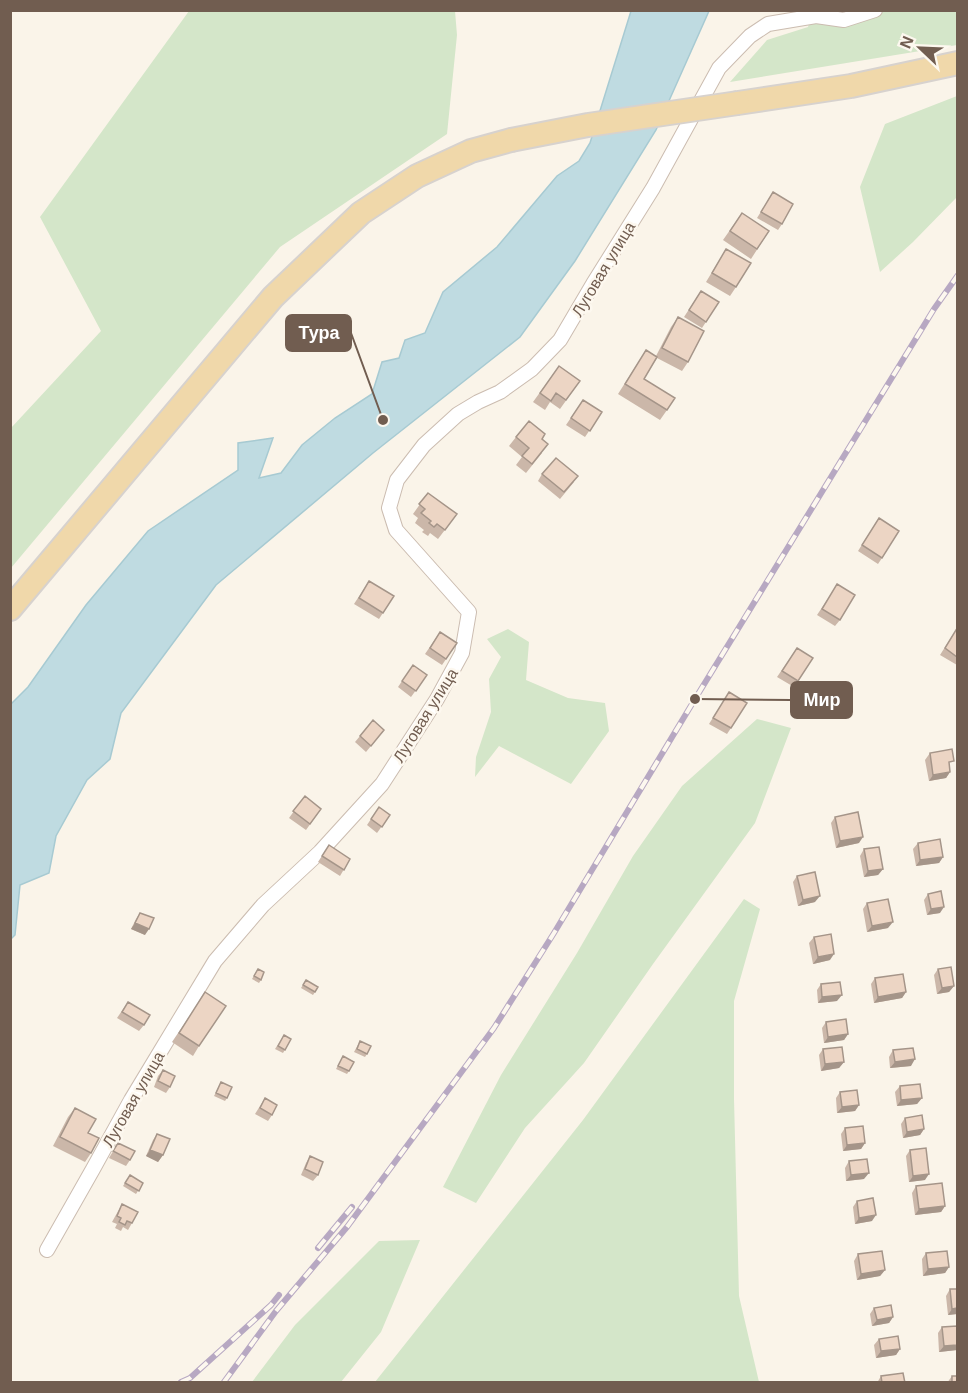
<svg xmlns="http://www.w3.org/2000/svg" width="968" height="1393" font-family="Helvetica,sans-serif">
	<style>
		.green { fill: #d4e6c9 }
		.water { fill: #bfdbe1; stroke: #a7cad2; stroke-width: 1.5 }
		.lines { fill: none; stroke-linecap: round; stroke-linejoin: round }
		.street-casing { stroke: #cbbcb0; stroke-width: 16 }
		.primary-casing { stroke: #d7d2ce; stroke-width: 26 }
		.street { stroke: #fff; stroke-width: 14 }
		.primary { stroke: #f0d8aa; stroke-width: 22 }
		.rail-casing { stroke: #b7a8c2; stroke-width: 6 }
		.rail { stroke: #fdf8ef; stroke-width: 4; stroke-dasharray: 11; stroke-linecap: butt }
		.primary-bridge-casing { stroke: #d7d2ce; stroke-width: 26; stroke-linecap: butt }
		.primary-bridge { stroke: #f0d8aa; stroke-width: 22 }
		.wall { fill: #cbb7a9 }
		.shaded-wall { fill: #a59589 }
		.building { fill: #ecd5c4; stroke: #a59589; stroke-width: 1.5 }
		.labels { text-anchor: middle; stroke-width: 5; stroke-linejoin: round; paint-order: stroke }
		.street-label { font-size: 16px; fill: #715d50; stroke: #fdf8ef }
		.leader { fill: none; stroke: #715d50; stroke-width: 2 }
		.callout-dot { fill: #715d50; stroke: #fdf8ef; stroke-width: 2 }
		.callout { fill: #715d50; stroke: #715d50; stroke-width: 2 }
		.callout-label { font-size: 18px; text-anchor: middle; font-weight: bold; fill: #fff }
	</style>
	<rect width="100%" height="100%" fill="#faf4e9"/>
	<path class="green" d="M189 11H455L457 35 447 134 280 247 11 568V428L101 331 40 217Z
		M813 11H957V45L730 82 767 40 808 27Z
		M957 96V197L913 242 880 272 860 187 885 124Z
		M508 629 529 642 526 680 568 698 605 703 609 731 571 784 499 746 475 777 476 757 491 712 489 679 501 657 487 639Z
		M757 719 791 728 755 823 653 964 584 1063 525 1128 476 1203 443 1187 501 1075 577 953 633 856 682 786Z
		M744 899 760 909 734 1001V1099L739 1296 759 1382H375L583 1120Z
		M420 1240 381 1332 341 1382H252L295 1325 379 1241Z"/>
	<path class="water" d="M631 11H709L656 130 575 261 520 337 373 453 216 585 121 713 110 759 87 780 56 836 49 873 20 885 15 935 11 939V704L28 687 86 605 148 531 238 470V443L273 438 259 478 281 473 302 445 335 418 372 394 382 362 399 358 405 340 425 333 443 292 497 247 557 176 579 161 590 143Z"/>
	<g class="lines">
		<g class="street-casing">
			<path id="street" d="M47 1250 93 1169 131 1100 215 961 263 905 320 852 382 784 437 699 462 653 469 612 396 530 389 508 397 480 424 445 458 414 478 402 500 392 532 369 560 340 593 284 653 188 719 68 750 36 768 24 816 16 844 20 875 10"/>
		</g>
		<g class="primary-casing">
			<path id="primary" d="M738 103 851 86 958 63
				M10 609 273 297 361 213 417 176 471 151 511 140"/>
		</g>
		<use href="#street" class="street"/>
		<use href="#primary" class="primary"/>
		<g class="rail-casing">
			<path id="rail" d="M318 1248 352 1207
				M181 1382 190 1378 271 1305 279 1295
				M224 1382 276 1311 347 1227 494 1028 554 933 695 699 934 309 958 275"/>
		</g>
		<use href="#rail" class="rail"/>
		<g class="primary-bridge-casing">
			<path id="primary-bridge" d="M511 140 588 125 738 103"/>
		</g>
		<use href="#primary-bridge" class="primary-bridge"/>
	</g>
	<path class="wall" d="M773 192 782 224 778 230 757 218Z
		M742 213 769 231 751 259 723 240Z
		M726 249 736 287 730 296 706 282Z
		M701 291 719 302 702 328 684 317Z
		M678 317 688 362 682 371 657 358 644 379 667 410 660 420 618 394 646 350 656 356 671 327Z
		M559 366 580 381 560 409 550 402 545 410 533 402Z
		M583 400 602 412 585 437 566 425Z
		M516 437 542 439V453L526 473 516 465 522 457 509 446Z
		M542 474 574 482 560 499 538 481Z
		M428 493 457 514 438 539 430 533 428 536 422 532 424 530 415 523 418 518 413 514Z
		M879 518 882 558 878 564 858 551Z
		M369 581 394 596 379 619 354 604Z
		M833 591 840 620 835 626 817 615Z
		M957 631V665L940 655 952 636Z
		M440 632 457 643 442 665 425 654Z
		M797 648 813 658 794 687 777 677Z
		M413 665 427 675 411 697 398 687Z
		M729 692 731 728 727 734 709 724Z
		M384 730 366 752 355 742 360 736Z
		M930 753 950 767V772L946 778 929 781 925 760Z
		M305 796 321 809 306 830 289 818Z
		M379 807 390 815 377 833 367 825Z
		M835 817 859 843 836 848 831 823Z
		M918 843 943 857 939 863 916 866 913 849Z
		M329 845 350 859 340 876 318 862Z
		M864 849 883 869 878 875 864 877 860 856Z
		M797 876 815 902 798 906 793 882Z
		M928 894 940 913 927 915 924 900Z
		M867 903 888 928 867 932 863 909Z
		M140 913 145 935 131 929 136 919Z
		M814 937 830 960 813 964 809 943Z
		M258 969 261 980 259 983 252 979Z
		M938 969 954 986 949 992 937 994 934 975Z
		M875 978 906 992 902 998 874 1003 871 984Z
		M306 980 315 992 313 995 301 988Z
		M821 984 837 1001 818 1003 817 990Z
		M128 1002 144 1025 139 1031 117 1018Z
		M199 1002V1046L193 1056 172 1042Z
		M826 1022 848 1034 844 1040 824 1043 822 1028Z
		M284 1035 291 1039 283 1053 275 1049Z
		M360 1041 367 1054 365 1057 354 1052Z
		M823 1049 844 1062 839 1068 821 1071 819 1055Z
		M893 1050 911 1066 890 1068 889 1057Z
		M343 1056 349 1071 347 1074 336 1069Z
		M163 1070 170 1087 166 1093 154 1087 158 1076Z
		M221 1082 227 1098 225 1101 214 1096Z
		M900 1086 922 1098 917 1104 897 1106 895 1092Z
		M840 1092 859 1105 855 1111 837 1113 836 1098Z
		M265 1098 272 1115 268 1121 255 1114Z
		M75 1108 88 1133 91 1153 85 1162 53 1146 68 1117Z
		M905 1118 924 1129 920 1135 903 1138 901 1124Z
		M845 1128 865 1143 861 1149 843 1151 841 1134Z
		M157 1134 163 1155 158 1162 146 1156 153 1140Z
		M118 1143 130 1160 126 1166 109 1158Z
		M910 1150 925 1180 909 1182 906 1156Z
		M310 1156 318 1175 313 1181 301 1175 306 1163Z
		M849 1161 864 1179 846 1181 845 1168Z
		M130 1175 143 1183 136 1194 123 1186Z
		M916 1186 945 1206 941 1212 915 1215 912 1193Z
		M857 1201 872 1221 855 1224 853 1207Z
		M122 1204 132 1223 128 1230 123 1227 121 1231 115 1228 117 1224 112 1222Z
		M926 1253 949 1267 945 1273 923 1276 922 1259Z
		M858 1254 885 1270 880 1276 857 1280 854 1261Z
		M950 1289H957V1314L948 1315 946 1296Z
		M874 1308 893 1317 889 1323 872 1326 870 1314Z
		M942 1327 957 1350 939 1352 938 1333Z
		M879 1339 900 1349 896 1355 876 1358 874 1345Z
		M881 1376 905 1383H877Z
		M952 1376 957 1383H947Z"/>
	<path class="shaded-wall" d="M950 772 946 778 929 781 933 775Z
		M863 837 859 843 836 848 840 841Z
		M943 857 939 863 916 866 920 860Z
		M883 869 878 875 864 877 868 871Z
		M820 896 815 902 798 906 803 900Z
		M944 907 940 913 927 915 931 909Z
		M893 922 888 928 867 932 872 926Z
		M135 923 149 929 145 935 131 929Z
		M834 954 830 960 813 964 818 957Z
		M954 986 949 992 937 994 942 988Z
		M906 992 902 998 874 1003 878 997Z
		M842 995 837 1001 818 1003 822 997Z
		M848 1034 844 1040 824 1043 828 1037Z
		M915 1059 911 1066 890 1068 895 1062Z
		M844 1062 839 1068 821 1071 825 1064Z
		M922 1098 917 1104 897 1106 901 1100Z
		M859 1105 855 1111 837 1113 842 1107Z
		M924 1129 920 1135 903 1138 907 1132Z
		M865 1143 861 1149 843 1151 847 1145Z
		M150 1150 163 1155 158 1162 146 1156Z
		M869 1173 864 1179 846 1181 851 1175Z
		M929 1174 925 1180 909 1182 913 1176Z
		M945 1206 941 1212 915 1215 919 1209Z
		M876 1215 872 1221 855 1224 859 1218Z
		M949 1267 945 1273 923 1276 928 1269Z
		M885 1270 880 1276 857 1280 861 1274Z
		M957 1308V1314L948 1315 952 1309Z
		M893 1317 889 1323 872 1326 877 1320Z
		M957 1345V1350L939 1352 944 1346Z
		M900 1349 896 1355 876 1358 881 1351Z"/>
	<path class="building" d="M773 192 793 204 782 224 761 212Z
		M742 213 769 231 757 249 730 231Z
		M726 249 751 263 736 287 712 273Z
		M701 291 719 302 706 322 689 310Z
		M678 317 704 331 688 362 662 348Z
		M646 350 657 357 644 379 675 398 667 410 625 384Z
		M559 366 580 381 566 400 556 393 551 401 540 393Z
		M583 400 602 412 590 431 571 418Z
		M529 421 545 434 542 439 548 444 532 464 522 456 529 448 516 437Z
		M556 458 578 476 564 492 542 474Z
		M428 493 457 514 445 530 437 524 434 527 429 523 431 521 421 513 425 509 419 504Z
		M879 518 899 531 882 558 862 545Z
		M369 581 394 596 383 613 359 598Z
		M837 584 855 595 840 620 822 609Z
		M956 630 957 631V657L945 648Z
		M440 632 457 643 446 659 430 648Z
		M797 648 813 658 798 681 782 671Z
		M413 665 427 675 416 691 402 681Z
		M729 692 747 703 731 728 713 718Z
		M373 720 384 730 371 746 360 736Z
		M952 749 954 761 949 762 950 772 933 775 930 753Z
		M305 796 321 809 310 824 293 811Z
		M379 807 390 815 382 827 371 819Z
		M858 812 863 837 840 841 835 817Z
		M940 839 943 857 920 860 918 843Z
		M329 845 350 859 344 870 322 856Z
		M879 847 883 869 868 871 864 849Z
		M815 872 820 896 803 900 797 876Z
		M941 891 944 907 931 909 928 894Z
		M888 899 893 922 872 926 867 903Z
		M140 913 154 918 149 929 135 923Z
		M831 934 834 954 818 957 814 937Z
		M951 967 954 986 942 988 938 969Z
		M258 969 264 972 261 980 254 976Z
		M903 974 906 992 878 997 875 978Z
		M306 980 318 987 315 992 303 985Z
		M840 982 842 995 822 997 821 984Z
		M205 992 226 1006 199 1046 179 1033Z
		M128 1002 150 1015 144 1025 122 1012Z
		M846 1019 848 1034 828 1037 826 1022Z
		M284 1035 291 1039 285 1050 278 1046Z
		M360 1041 371 1046 367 1054 357 1049Z
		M842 1047 844 1062 825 1064 823 1049Z
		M913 1048 915 1059 895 1062 893 1050Z
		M343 1056 354 1062 349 1071 338 1066Z
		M163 1070 175 1076 170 1087 158 1081Z
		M221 1082 232 1087 227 1098 216 1093Z
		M920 1084 922 1098 901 1100 900 1086Z
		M857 1090 859 1105 842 1107 840 1092Z
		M265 1098 277 1105 272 1115 260 1108Z
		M75 1108 96 1119 88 1133 99 1138 91 1153 60 1137Z
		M922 1115 924 1129 907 1132 905 1118Z
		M863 1126 865 1143 847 1145 845 1128Z
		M157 1134 170 1139 163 1155 150 1150Z
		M118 1143 135 1151 130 1160 113 1151Z
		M926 1148 929 1174 913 1176 910 1150Z
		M310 1156 323 1162 318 1175 305 1169Z
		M867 1159 869 1173 851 1175 849 1161Z
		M130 1175 143 1183 139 1191 125 1183Z
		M942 1183 945 1206 919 1209 916 1186Z
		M873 1198 876 1215 859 1218 857 1201Z
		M122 1204 138 1212 132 1223 127 1221 125 1225 119 1222 121 1218 117 1216Z
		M882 1251 885 1270 861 1274 858 1254Z
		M947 1251 949 1267 928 1269 926 1253Z
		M950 1289H957V1308L952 1309Z
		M891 1305 893 1317 877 1320 874 1308Z
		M957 1326V1345L944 1346 942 1327Z
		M898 1336 900 1349 881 1351 879 1339Z
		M903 1373 905 1383H882L881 1376Z
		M952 1376H957V1383H952Z"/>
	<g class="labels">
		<g class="street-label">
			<text transform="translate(603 269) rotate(-59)" y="6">Луговая улица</text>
			<text transform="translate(425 715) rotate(-58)" y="6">Луговая улица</text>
			<text transform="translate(133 1099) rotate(-60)" y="6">Луговая улица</text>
		</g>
	</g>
	<path class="leader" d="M383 420L351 333M695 699L791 700"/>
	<g class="callout-dot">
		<circle cx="383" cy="420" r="6"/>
		<circle cx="695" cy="699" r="6"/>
	</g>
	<g class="callout">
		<rect x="286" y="315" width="65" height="36" rx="6"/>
		<rect x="791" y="682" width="61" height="36" rx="6"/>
	</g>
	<g class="callout-label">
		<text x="319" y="339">Тура</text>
		<text x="822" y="706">Мир</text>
	</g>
	<rect width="968" height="1393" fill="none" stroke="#715d50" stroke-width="24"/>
	<g transform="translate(920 48) rotate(293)" stroke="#fdf8ef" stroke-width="4.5" paint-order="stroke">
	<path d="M0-4.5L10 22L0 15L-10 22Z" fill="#715d50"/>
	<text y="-9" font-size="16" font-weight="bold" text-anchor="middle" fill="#715d50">N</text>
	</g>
</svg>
